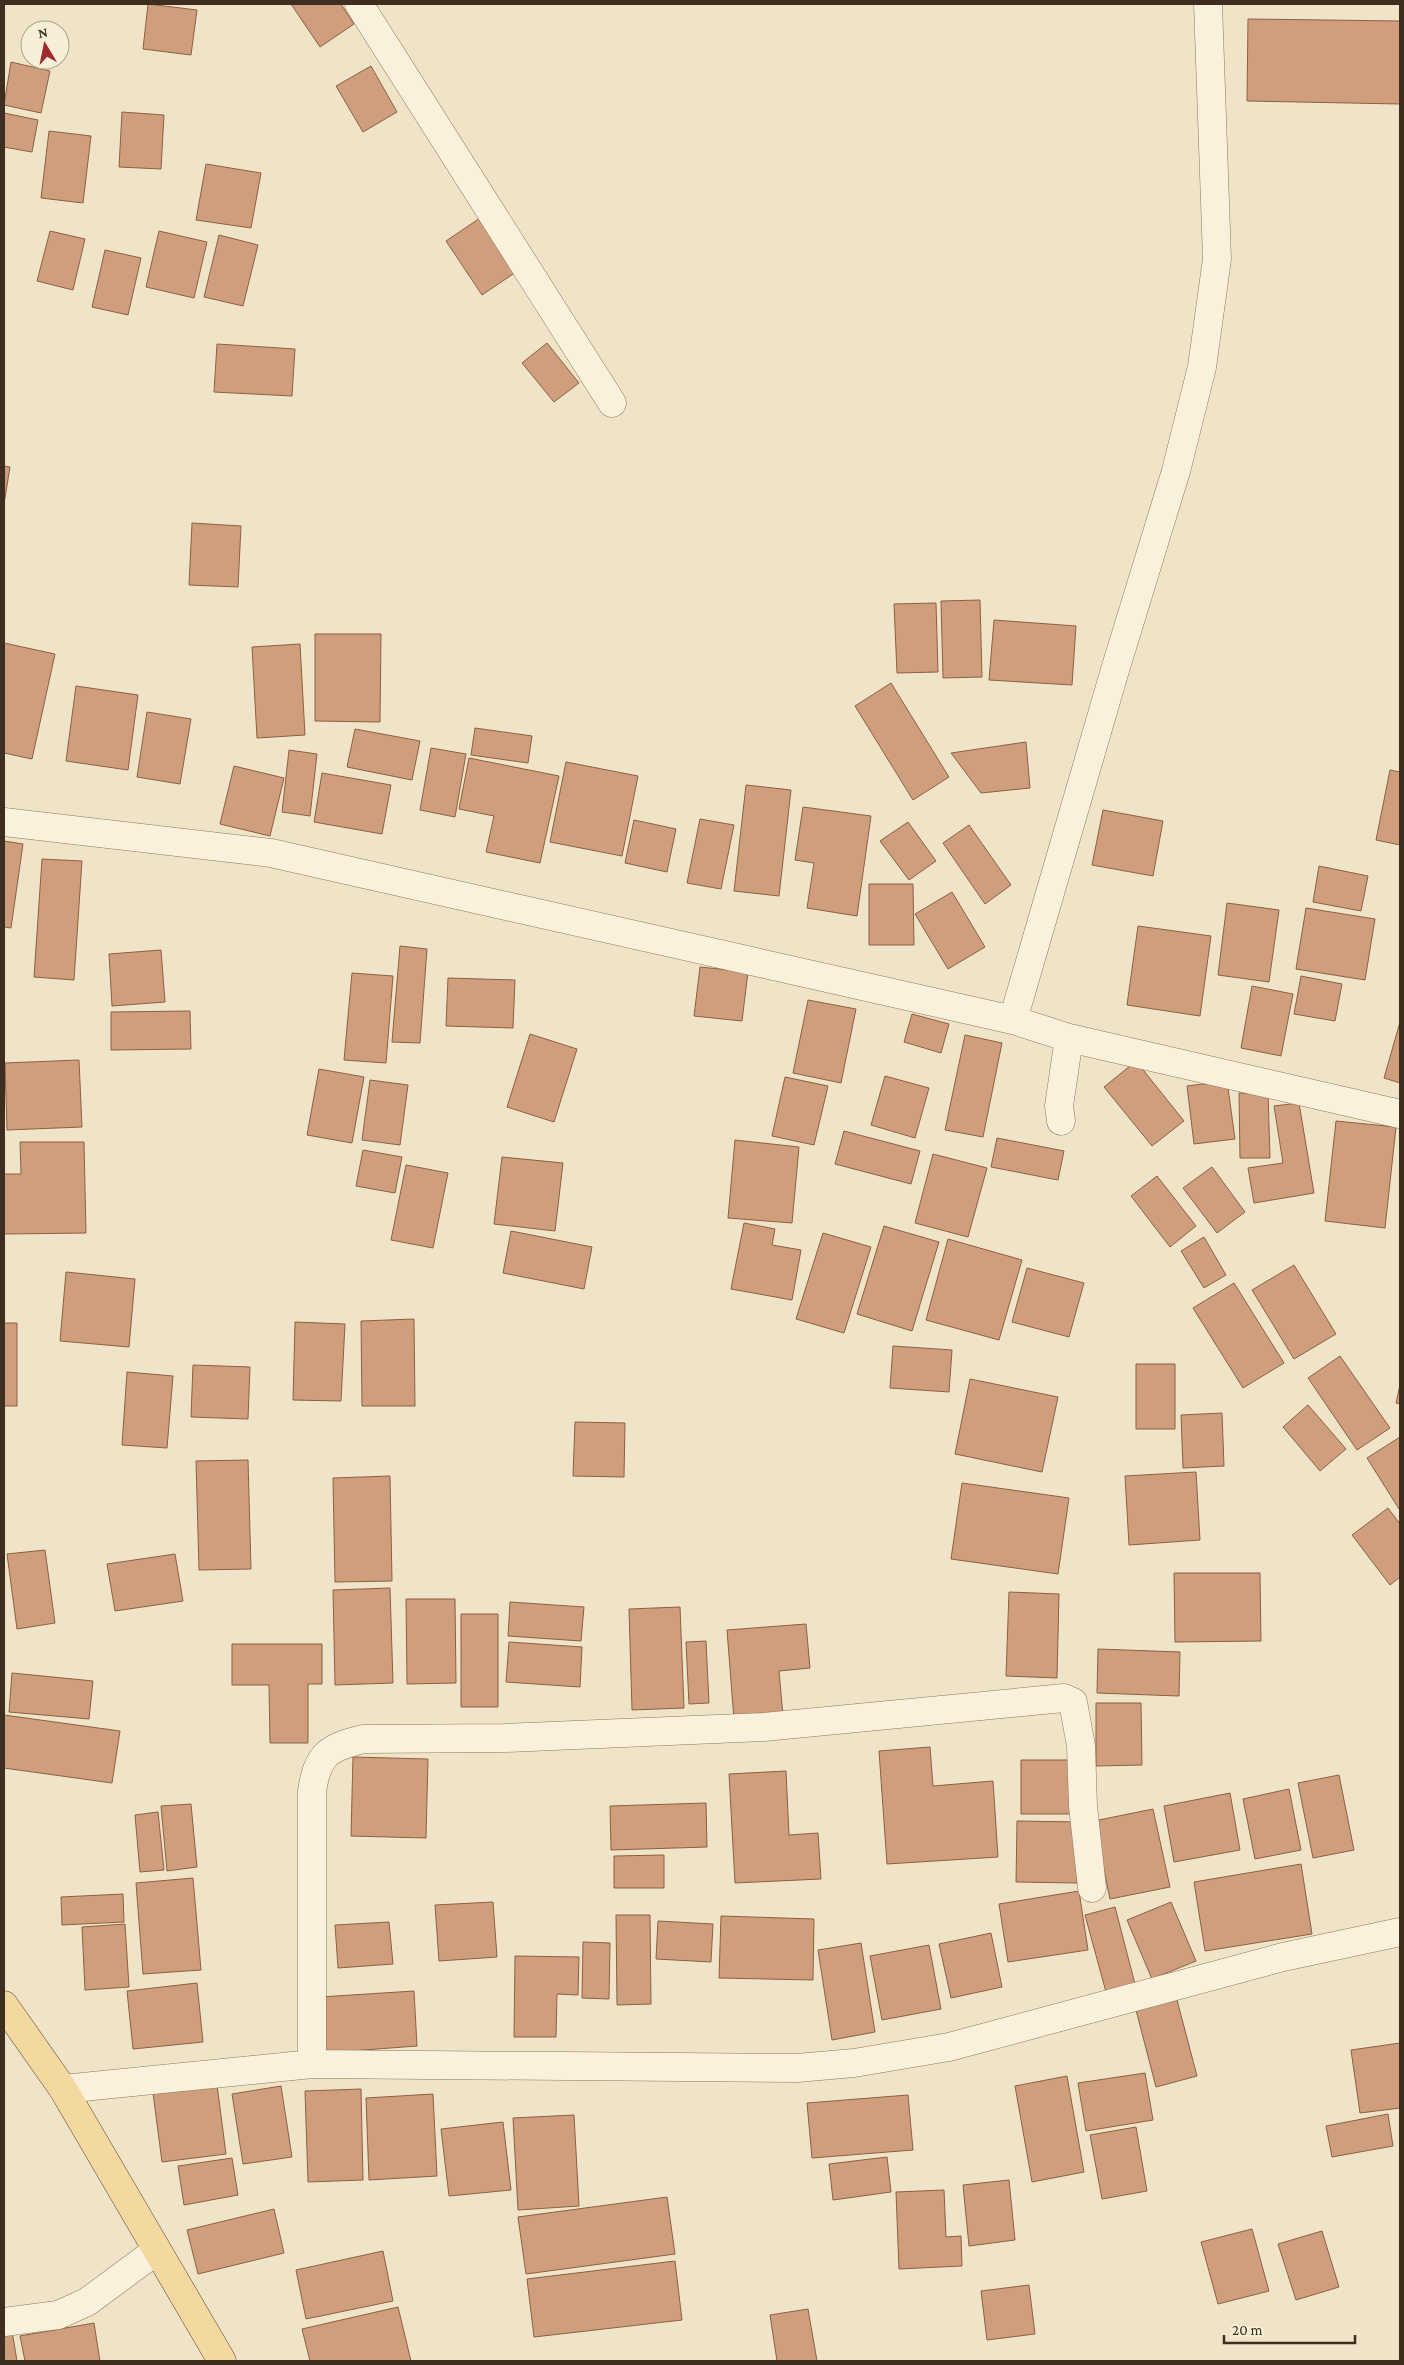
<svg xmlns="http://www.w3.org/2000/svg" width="1404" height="2365" font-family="'Crimson Pro',serif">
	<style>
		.building { fill: #cf9f7d; stroke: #8d5f41 }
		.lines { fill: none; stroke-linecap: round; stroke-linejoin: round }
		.minor-casing { stroke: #8d765c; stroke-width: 29 }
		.primary-casing { stroke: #5b4430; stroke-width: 29 }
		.minor { stroke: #faf1dc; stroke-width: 28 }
		.primary { stroke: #f3d9a0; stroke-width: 28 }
	</style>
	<rect width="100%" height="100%" fill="#f0e4c8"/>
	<path class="building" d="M148 4 197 10 191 55 143 49Z
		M291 4H341L354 24 320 47Z
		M1248 19 1400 21V104L1247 101Z
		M11 62 50 71 41 113 4 105Z
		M371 66 397 112 363 132 336 86Z
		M122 112 164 115 161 169 119 167Z
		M4 113 38 120 32 152 4 147Z
		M49 131 91 136 83 203 41 198Z
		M206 164 261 173 251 228 196 220Z
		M483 216 519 270 482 295 446 241Z
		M50 231 85 239 73 290 37 281Z
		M159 231 207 242 194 298 146 287Z
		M219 235 258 245 243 306 204 297Z
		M105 250 141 258 128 315 92 307Z
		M547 343 579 383 554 402 522 363Z
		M217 344 295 349 292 396 214 392Z
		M4 466 10 467 4 504Z
		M192 523 241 526 238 587 189 585Z
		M980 600 982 677 943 678 941 601Z
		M936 603 938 672 897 673 894 604Z
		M994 620 1076 626 1072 685 989 680Z
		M315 634H381L380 722 315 721Z
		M4 643 55 654 32 759 4 753Z
		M300 644 305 735 257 738 252 647Z
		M891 683 949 777 913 800 855 706Z
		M76 686 138 695 128 770 66 761Z
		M147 712 191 719 180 784 137 777Z
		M475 728 532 736 528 763 471 755Z
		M355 729 420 741 412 780 347 767Z
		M1026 742 1030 788 981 793 951 753Z
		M431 748 466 754 455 817 420 810Z
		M289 750 317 754 310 816 282 812Z
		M469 758 559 776 540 863 486 852 494 816 459 809Z
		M566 762 638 776 622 856 550 842Z
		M234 766 284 778 270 836 220 824Z
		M1390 770 1400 772V845L1376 840Z
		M322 773 391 785 382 834 314 822Z
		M746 785 791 790 779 896 734 891Z
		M803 807 871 816 857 916 807 908 814 863 795 860Z
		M1103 810 1163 821 1153 876 1092 865Z
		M700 819 734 825 721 889 687 883Z
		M634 820 676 829 667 872 625 863Z
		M908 822 936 861 909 880 880 841Z
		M969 825 1011 885 985 904 943 843Z
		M4 841 23 844 11 928 4 927Z
		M42 859 82 861 74 980 34 977Z
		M1319 866 1368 876 1361 911 1313 902Z
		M869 884H913L914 945H869Z
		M952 892 985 947 948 969 915 914Z
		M1227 903 1279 910 1269 982 1218 975Z
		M1306 908 1375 919 1365 980 1296 969Z
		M1138 926 1211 936 1200 1016 1127 1005Z
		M400 946 427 949 420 1043 392 1042Z
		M161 950 165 1002 112 1006 109 954Z
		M700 967 748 972 742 1021 694 1016Z
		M352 973 393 976 386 1063 344 1060Z
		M1301 976 1342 984 1335 1021 1294 1014Z
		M448 978 515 980 513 1028 446 1026Z
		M1252 986 1293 994 1281 1056 1241 1048Z
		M808 1000 856 1009 841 1083 793 1073Z
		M190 1011 191 1049 111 1050V1012Z
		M912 1014 949 1024 941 1053 904 1042Z
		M1400 1022V1083L1384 1078Z
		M530 1034 577 1049 554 1122 507 1107Z
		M965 1035 1002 1043 983 1137 945 1130Z
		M79 1060 82 1127 7 1130 5 1063Z
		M1136 1061 1184 1121 1152 1146 1104 1087Z
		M319 1069 364 1077 352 1143 307 1135Z
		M885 1076 929 1088 915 1138 871 1125Z
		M785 1077 828 1086 814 1145 772 1136Z
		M370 1080 408 1085 400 1145 362 1140Z
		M1227 1081 1235 1139 1194 1144 1187 1086Z
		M1239 1093H1268L1270 1158H1240Z
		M1299 1103 1314 1193 1254 1203 1248 1168 1283 1163 1274 1106Z
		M1336 1121 1396 1127 1385 1228 1325 1221Z
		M844 1131 920 1151 911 1184 835 1164Z
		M997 1138 1064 1151 1058 1180 991 1167Z
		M735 1140 799 1147 792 1223 728 1218Z
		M20 1142H84L86 1233 4 1234V1174H21Z
		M363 1150 402 1157 395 1193 356 1186Z
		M933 1154 987 1168 968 1237 915 1223Z
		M502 1157 563 1163 555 1231 494 1224Z
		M406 1165 448 1173 433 1248 391 1240Z
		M1212 1167 1245 1212 1217 1233 1183 1188Z
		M1157 1176 1196 1226 1170 1247 1131 1196Z
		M744 1223 775 1229 772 1245 801 1250 792 1300 731 1289Z
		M884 1226 939 1242 912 1331 857 1314Z
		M511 1231 592 1247 584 1289 503 1273Z
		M823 1233 871 1247 844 1333 796 1319Z
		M1204 1237 1226 1275 1204 1288 1181 1251Z
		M948 1239 1022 1260 999 1340 926 1320Z
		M1294 1265 1336 1334 1294 1359 1252 1290Z
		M1027 1268 1084 1283 1069 1337 1012 1322Z
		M66 1272 135 1279 129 1347 60 1341Z
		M1234 1283 1284 1363 1243 1388 1193 1308Z
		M414 1319 415 1406H362L361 1321Z
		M295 1322 345 1324 341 1401 293 1400Z
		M4 1323H17V1406H4Z
		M893 1346 952 1350 949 1392 890 1388Z
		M1340 1356 1390 1428 1357 1450 1308 1378Z
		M1136 1364H1175V1429H1136Z
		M193 1365 250 1367 248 1419 191 1417Z
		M127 1372 173 1376 167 1448 122 1445Z
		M970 1379 1058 1397 1042 1472 955 1454Z
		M1400 1385V1404L1396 1403Z
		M1308 1405 1346 1449 1320 1471 1283 1427Z
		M1222 1413 1224 1466 1183 1468 1181 1415Z
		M575 1422 625 1423 624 1477 573 1476Z
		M1400 1437V1508L1399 1509 1367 1458Z
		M248 1460 251 1569 199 1570 196 1461Z
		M1196 1472 1200 1540 1129 1545 1125 1476Z
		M390 1476 392 1581 335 1582 333 1478Z
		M962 1483 1069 1498 1058 1574 951 1559Z
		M1388 1508 1400 1524V1577L1390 1585 1352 1535Z
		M45 1550 55 1623 17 1629 7 1554Z
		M175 1554 183 1601 115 1611 107 1564Z
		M1174 1573H1260L1261 1641 1175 1642Z
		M390 1588 393 1683 335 1685 333 1590Z
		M1009 1592 1059 1594 1057 1678 1006 1676Z
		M406 1599H455L456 1683 407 1684Z
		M510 1602 584 1607 581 1641 508 1636Z
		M680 1607 684 1708 632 1710 629 1609Z
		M461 1614H498V1707H461Z
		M806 1624 810 1668 779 1671 783 1716 734 1720 727 1630Z
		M706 1641 709 1703 689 1704 686 1642Z
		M509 1642 582 1647 580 1687 506 1682Z
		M232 1644H322V1684H308V1743H270L269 1685H232Z
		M1098 1649 1180 1652 1179 1696 1097 1693Z
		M12 1673 93 1681 89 1719 9 1712Z
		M1096 1703H1141L1142 1765 1096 1766Z
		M4 1715 120 1731 112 1783 4 1768Z
		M930 1747 933 1786 993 1781 998 1857 887 1864 879 1751Z
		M353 1757 428 1759 426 1838 351 1836Z
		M1021 1760H1077V1814H1021Z
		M786 1771 789 1835 818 1833 821 1879 735 1883 729 1774Z
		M1339 1775 1354 1850 1313 1858 1298 1783Z
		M1289 1789 1301 1850 1255 1859 1243 1799Z
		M1230 1793 1240 1850 1174 1862 1164 1806Z
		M706 1803 707 1847 611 1850 610 1806Z
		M191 1804 197 1867 167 1871 161 1806Z
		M1153 1809 1170 1887 1110 1899 1094 1821Z
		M158 1812 164 1870 140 1872 135 1815Z
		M1017 1821 1078 1822 1077 1883 1016 1882Z
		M664 1855V1888H614V1856Z
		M1301 1864 1312 1934 1205 1951 1194 1882Z
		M193 1878 201 1970 143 1974 136 1883Z
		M1079 1891 1088 1950 1008 1962 999 1904Z
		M123 1894 124 1922 62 1925 61 1897Z
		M493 1902 497 1957 439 1961 435 1905Z
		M1171 1902 1196 1961 1152 1979 1127 1920Z
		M1115 1907 1135 1984 1106 1992 1085 1915Z
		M616 1915H650L651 2004 617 2005Z
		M721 1916 814 1919 813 1980 719 1978Z
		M658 1921 713 1924 711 1962 656 1959Z
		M389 1922 393 1964 338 1968 335 1925Z
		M125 1924 129 1987 85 1990 82 1927Z
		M991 1933 1002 1987 951 1998 939 1944Z
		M583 1942 610 1943 609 1999 582 1998Z
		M861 1943 875 2032 832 2040 818 1950Z
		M929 1945 941 2009 882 2020 870 1956Z
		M515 1956 579 1957 578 1995 557 1994 556 2037H514Z
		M197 1983 203 2042 133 2049 127 1991Z
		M414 1991 417 2046 324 2053 320 1997Z
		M1177 2000 1197 2076 1156 2087 1136 2010Z
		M1400 2043V2108L1360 2113 1351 2050Z
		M1145 2073 1153 2120 1086 2131 1078 2083Z
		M1067 2076 1084 2172 1032 2182 1015 2086Z
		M217 2085 226 2154 162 2162 153 2093Z
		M281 2086 292 2157 243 2164 232 2094Z
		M361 2089 363 2180 308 2182 305 2091Z
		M433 2094 437 2176 369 2180 366 2098Z
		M908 2095 913 2150 812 2158 807 2103Z
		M1388 2114 1393 2146 1332 2157 1326 2126Z
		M574 2115 579 2206 518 2210 513 2118Z
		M503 2122 511 2190 449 2196 441 2129Z
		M1136 2127 1147 2191 1102 2199 1090 2135Z
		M887 2157 891 2192 833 2200 829 2164Z
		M232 2158 238 2195 184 2205 178 2166Z
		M1009 2180 1015 2240 969 2246 963 2185Z
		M944 2190 946 2237 961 2236 962 2266 899 2269 896 2192Z
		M667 2197 675 2254 526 2274 518 2217Z
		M274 2209 284 2253 198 2274 187 2230Z
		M1252 2229 1269 2291 1218 2304 1201 2242Z
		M1322 2231 1339 2287 1296 2300 1278 2244Z
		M383 2251 393 2301 306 2319 296 2270Z
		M675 2261 682 2320 534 2337 527 2279Z
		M1029 2285 1035 2334 987 2340 981 2291Z
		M398 2307 411 2361H310L302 2329Z
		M808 2309 817 2361H777L770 2315Z
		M94 2323 100 2361H25L20 2336Z
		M12 2331 17 2361H4V2333Z"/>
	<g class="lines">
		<g class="minor-casing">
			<path id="minor" d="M359 4 612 403
				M4 822 271 853 1013 1020 1069 1038 1400 1114
				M1013 1020 1115 670 1176 471 1202 367 1217 259 1208 4
				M1061 1121 1059 1106 1069 1038
				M312 2064V1792C317 1755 328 1747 364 1739L505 1738 764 1727 1064 1698 1073 1702 1081 1746 1083 1806 1092 1888
				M63 2089 312 2064 797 2068 854 2063 949 2047 1283 1957 1400 1932
				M4 2322 58 2315 87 2302 156 2251"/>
		</g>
		<g class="primary-casing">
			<path id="primary" d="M4 2005 63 2089 222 2361"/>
		</g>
		<use href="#minor" class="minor"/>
		<use href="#primary" class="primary"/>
	</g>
	<rect width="1404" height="2365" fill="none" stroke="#3d2e20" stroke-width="10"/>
	<g transform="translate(45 45) rotate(350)"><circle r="24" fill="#f7eed8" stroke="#ada18e"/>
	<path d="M0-4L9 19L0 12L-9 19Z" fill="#9e2a2b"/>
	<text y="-8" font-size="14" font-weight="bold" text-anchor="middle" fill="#3d2e20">N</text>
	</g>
	<path d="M1224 2335v8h131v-8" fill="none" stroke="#3d2e20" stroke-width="2.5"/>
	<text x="1232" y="2335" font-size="15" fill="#3d2e20" stroke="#f7eed8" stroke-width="4" paint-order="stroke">20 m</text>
</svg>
